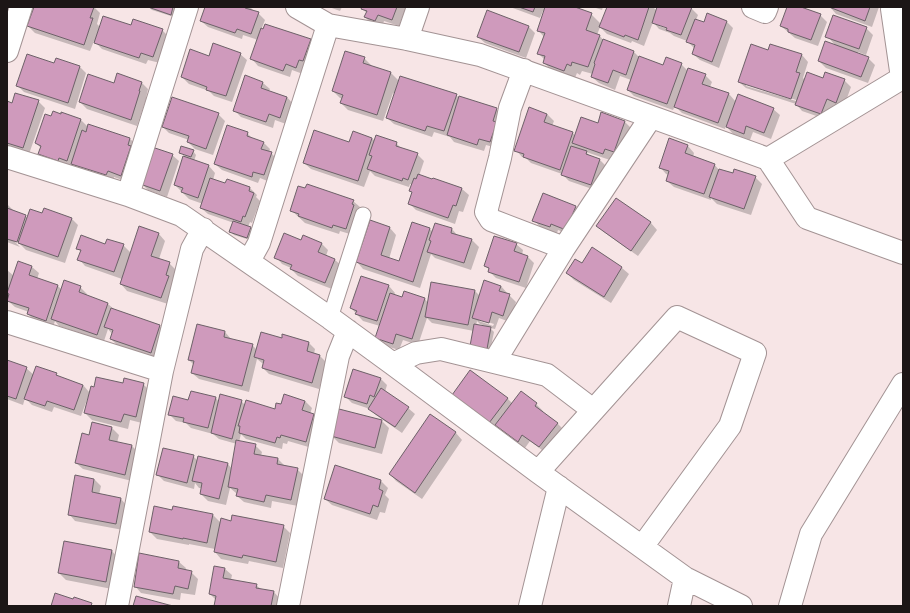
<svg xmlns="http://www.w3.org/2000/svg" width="910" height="613" font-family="'DM Sans',sans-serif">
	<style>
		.shadow { fill: #0003; fill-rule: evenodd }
		.building { fill: #cf9abc; stroke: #6d6168 }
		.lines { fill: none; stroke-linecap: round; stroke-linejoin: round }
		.lane-casing { stroke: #a39394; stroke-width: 17 }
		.street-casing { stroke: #a39394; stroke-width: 24 }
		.lane { stroke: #fff; stroke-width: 15 }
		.street { stroke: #fff; stroke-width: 22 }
	</style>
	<rect width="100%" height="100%" fill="#f7e5e6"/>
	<path class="shadow" d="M35 7H94L100 13 97 24 100 27H132L162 30 169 37 160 63 148 60 146 64 102 49 94 41 90 51 35 33 28 26Z
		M149 7H177L174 17 152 10Z
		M206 7H250L253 10V11L258 13 265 20 261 30 310 40 317 47 303 74 292 70 290 77 258 66 252 59 258 40 243 35 242 39 208 27 201 21Z
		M329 7H342L340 11Z
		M363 7H406L399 26 384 21 382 27 372 24 365 17 367 13 362 9Z
		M510 7H572L591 14 601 24 608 7H653L657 11 659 7H692L691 8 698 15 696 20 704 23 727 22 733 28 719 68 700 60 693 54 695 49 687 41 674 36 670 33 659 29 653 22 644 46 632 41 631 43 607 34 600 27 597 35 600 36 604 41 634 52 639 57 664 66 681 64 688 71 705 75 712 82 710 87 729 94 736 102 773 109 780 115 771 139 753 132 750 140 733 134 726 126 725 129 682 113 675 106 673 110 634 96 628 90 631 80 620 76 615 90 599 83 592 77 593 74 582 71 580 75 577 73 574 80 554 72 544 63 545 60 538 53 544 37 538 30 544 12 543 11 540 18ZM659 24 672 28 671 30 659 26Z
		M593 7H603L602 10Z
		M788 7H798L820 15 827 22 818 46 795 38 781 26Z
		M830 7H879L872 27 836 14Z
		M528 26 535 33 526 58 485 43 478 37Z
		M866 28 873 35 866 55 858 52V54L868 58 875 65 868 83 826 68 819 61 836 46 827 36Z
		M769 51 802 55 808 62 803 78 805 80 824 79 844 80 851 87 843 109 834 105 828 120 802 111 796 104 746 88 739 82ZM746 83 796 100V101L746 86Z
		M240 54 247 60 232 102 214 96 209 91 189 84 182 77 209 57Z
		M364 58 371 65 370 66 391 73 399 81 456 95 460 99 496 109 503 116 497 148 486 145 484 151 454 142 450 137 434 132 432 137 394 124 387 118 395 94 393 93 383 121 348 110 341 103 343 99 340 98 333 91Z
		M55 64 79 66 86 73 75 109 24 92 18 86Z
		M246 77 263 83 270 89 269 91 287 97 293 104 286 124 275 120 273 128 241 117 234 110Z
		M141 82 148 89 146 98V99L137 126 87 109 80 102 115 84Z
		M38 101 45 108 29 154 7 146V103L12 104Z
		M530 109 547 114 554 121 552 126 573 133 575 136 598 125 624 121 631 128 621 158 611 155 610 160 586 152 591 157 600 160 607 167 598 191 569 181 562 174 531 163 526 158 522 157 516 150Z
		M218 114 225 121 213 155 195 149 188 142 189 140 169 133 163 127Z
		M52 117 81 120 88 127 89 125 130 139 137 145 128 182 114 177 113 182 78 170 74 166V167L46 161 39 154 41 148 36 143Z
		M247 133 253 139 263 142 270 149 269 152 271 153 278 160 270 182 260 178 258 183 222 170 215 164Z
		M372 138 375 141 396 143 402 149 417 154 424 161 419 176 433 181V179L462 189 469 195 463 212 459 211 455 224 416 210 409 203 413 193V185L410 184 409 187 375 176 370 171 364 187 311 169 304 163 349 143Z
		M688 146 694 153 693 157 714 164 719 170 733 175 755 177 762 184 751 215 717 204 711 198V200L674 187 667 181 669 175 666 174 660 167Z
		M193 151 196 155 194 161 209 166 215 173 213 180 226 185 228 180 250 188 257 195 256 197 260 201 252 223 250 222 248 227 253 231 250 240 234 235 231 232 234 223 208 214 201 208 203 204 189 199 175 185 185 156 180 152Z
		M172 155 179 161 167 197 148 190 141 183Z
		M544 195 576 207 582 214 573 236 558 230 557 233 540 227 534 220Z
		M617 199 651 223 657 230 638 256 604 232 598 226Z
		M353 201 360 207 353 235 340 231 339 234 305 223 291 210Z
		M7 204 13 210 25 216 28 218 42 214 71 218 78 225 65 263 26 250 14 238 12 239 20 247 7 242Z
		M370 221 390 228 396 235 389 259 400 262 413 223 430 229 433 232 452 229 458 236 472 240 479 247 471 270 435 258 431 254 420 288 363 269 357 262Z
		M140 228 159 234 165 241 159 259 169 263 176 270 172 281 175 284 168 304 127 291 121 284 122 279 85 266 79 259 81 252 77 248 106 245H123L131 253Z
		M322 244 328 250 326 256 335 260 342 266 332 289 298 276 291 269V268L282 264 276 257Z
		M516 244 523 250 522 255 528 257 534 263 526 288 496 278 489 271 490 270 485 266Z
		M592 249 622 268 629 274 611 303 574 280 567 273 582 264Z
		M19 262 32 267 39 273 37 279 58 286 62 290 80 287 87 294 86 296 108 304 115 310 160 326 167 333 157 359 118 346 111 339 112 334 108 329 104 341 59 326 55 321 53 327 35 321 28 314 29 312 15 307 7 300V270L14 276Z
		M389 286 395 293 394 296 403 298 405 292 425 299 428 303 475 291 480 296 501 286 507 293V294L509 295 516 302 510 322 499 318 495 329 490 328 494 332 490 351 474 348V331L432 323 427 318 418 345 403 340 399 350 383 345 376 338 380 326 363 321 351 308ZM479 319 494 324 493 326 479 321ZM477 321 480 324 486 326 485 327 476 326Z
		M225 332 231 339 252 345 257 350 282 339 309 343 315 349 314 354 320 356 327 363 319 389 269 374 263 368 264 364 262 363 257 359 249 392 199 379 192 373 194 365 189 360Z
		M7 361 26 368 34 375 56 374 60 378 83 385 90 393 123 385 143 384 150 391 142 423 130 420 128 429 92 420 85 413 89 397H88L81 416 54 407 52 412 32 405 25 398 23 405 7 399Z
		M380 378 387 385 385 392 408 408 415 414 402 433 376 415 370 409 352 403 345 396Z
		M521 393 536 404 543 411 542 412 557 423 564 430 546 453 530 441 525 448 503 432 498 426 496 429 460 401 507 398 513 404Z
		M284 395 305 401 312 408 310 414 313 415 320 421 312 448 288 441 287 444 283 443 282 449 246 439 241 434 239 442 255 445 262 452 261 456 278 459 285 466 297 469 304 476 298 506 272 501 271 508 244 502 237 496 238 494 236 493 230 488 226 505 208 501 201 494 202 488H199L195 483 194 489 164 481 157 474 193 456 198 461 228 464 232 469 237 444 219 439 213 434 191 428 186 423 176 421 169 414 189 401 216 398 219 402 241 401 245 405 276 410 281 405Z
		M340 410 382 421 389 428 382 454 339 443 332 436Z
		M430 416 456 433 462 440 422 499 396 481 390 474Z
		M92 423 112 428 119 435 117 443 132 446 139 453 132 481 83 469 76 463 89 436Z
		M336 466 381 481 388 488 385 495 389 499 385 513 380 512 377 520 332 505 325 499Z
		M94 479 101 486 99 495 121 499 127 506 123 530 75 521 69 514Z
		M173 511 213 515 221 523 232 522 283 526 290 533 283 568 249 561 248 564 221 559 215 552V549L189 544V545L157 539 150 532Z
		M112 551 118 558 112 589 66 580 59 573Z
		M179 562 186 568 185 571 191 572 198 579 195 595 181 593 180 600 141 593 135 586Z
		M215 567 225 569 232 575 231 580 256 585 262 590 274 592 280 599 279 606H215L216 600 210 594Z"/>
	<path class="building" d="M34 7H94L90 18H93L84 45 27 26Z
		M148 7H173L171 15Z
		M205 7H246L245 8 259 12 251 34 237 29 235 33 200 21Z
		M362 7H397L392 20 378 15 375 21 364 17 367 11 361 9Z
		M519 7H535L533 12Z
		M545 7H575L592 13 586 30 600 35 588 67 572 62 571 66 567 64 564 71 543 63 545 56 537 54 545 33 537 31Z
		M607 7H649L638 40 625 35 624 37 599 27Z
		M657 7H692L681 35 666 30 667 28 652 23Z
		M787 7H801L821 14 811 40 788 32V29L780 26Z
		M829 7H870L865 21Z
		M487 10 529 26 519 52 477 37Z
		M707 13 727 21 712 62 692 54 695 45 686 42 695 19 704 22Z
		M833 15 867 27 859 49 825 37Z
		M103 16 131 25 133 19 163 29 153 57 141 53 139 58 94 43Z
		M265 24 311 39 303 61 299 60 296 68 286 64 283 71 250 59 261 28 263 29Z
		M603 39 634 51 626 75 613 70 608 83 591 77 595 64 594 63Z
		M825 41 869 57 861 77 818 61Z
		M213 43 241 53 226 96 206 90 207 87 181 77 190 49 209 56Z
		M751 44 768 50 770 44 802 54 796 72 800 73 791 99 738 82Z
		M345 51 365 57 363 63 391 72 377 115 340 103 343 95 332 91Z
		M27 54 54 63 56 58 80 66 68 103 16 86Z
		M639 56 663 65 666 57 682 63 667 104 627 90Z
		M688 68 706 74 702 84 729 93 718 123 674 107Z
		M807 72 823 78 825 72 845 79 836 103 827 99 821 114 795 105Z
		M117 73 142 82 139 91H140L131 120 79 102 88 74 114 83Z
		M245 75 263 82 261 88 287 97 280 118 269 114 266 122 233 111Z
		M400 76 457 94 444 131 427 126 425 131 386 118Z
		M15 93 39 100 23 148 7 143V101L12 103Z
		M738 94 774 108 764 133 746 126 744 134 726 127Z
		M459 96 497 108 493 121 497 122 490 142 479 139 477 145 447 135Z
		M172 97 219 113 206 149 187 142 189 136 162 127Z
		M529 107 547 114 544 122 573 132 560 170 523 157 524 154 514 151Z
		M53 111 61 114V112L81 119 67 161 59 158 58 161 38 154 41 146 35 143 45 114 51 116Z
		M601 112 625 121 614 152 605 149 603 154 572 143 581 117 598 123Z
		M88 124 130 138 128 145 131 146 121 176 108 171 106 175 71 164 82 130 86 132Z
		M227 125 248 132 247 136 264 142 261 149 272 152 264 175 253 172 252 177 214 164Z
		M314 130 349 142 353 131 372 138 358 181 303 163Z
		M376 135 397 142 396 146 418 153 408 180 403 178 402 181 367 169 372 156 369 155Z
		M669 138 688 145 685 153 715 164 704 194 666 181 669 171 659 168Z
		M181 146 194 150 191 157 179 153Z
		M571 146 587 151 586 154 600 159 591 185 561 175Z
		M152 147 173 154 160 191 140 184Z
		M183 156 209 165 198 198 181 192 183 188 174 185Z
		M719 169 733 173 734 169 756 176 744 209 709 197Z
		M418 174 432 179 433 178 462 188 456 206 453 205 448 218 408 204 412 192 409 191 414 178 416 179Z
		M210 178 225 183 227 179 250 187 249 191 254 193 245 217 243 216 241 222 200 208Z
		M307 184 354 200 352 204 354 205 346 229 333 225 332 228 298 216 299 214 290 211 298 186 305 188Z
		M543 193 576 206 566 230 551 224 550 227 532 221Z
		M616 198 651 222 631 251 596 226Z
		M7 208 26 215 17 242 7 239Z
		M44 208 72 218 58 257 18 243 30 209 42 213Z
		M370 220 390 227 381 255 399 261 412 222 430 228 413 282 356 262Z
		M233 221 251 227 247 238 229 232Z
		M435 223 452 228 451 233 472 239 464 263 427 252 431 241 429 240Z
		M139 226 159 233 151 256 170 262 166 275 169 276 161 298 120 284Z
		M284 233 301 240 303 235 322 243 318 252 335 259 325 283 290 269 292 265 274 258Z
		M81 235 105 244 107 239 124 244 114 272 77 260 81 250 76 249Z
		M494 236 517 243 514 251 528 256 519 282 488 272 489 268 484 266Z
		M592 247 622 267 604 297 566 273 575 259 582 263Z
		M18 261 32 266 29 275 58 285 46 321 27 314 29 308 7 301 9 294 7 293Z
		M361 276 389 285 377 321 355 314 357 311 350 308Z
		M64 280 81 286 79 292 108 303 97 335 51 319Z
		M484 280 501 286 499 291 510 294 503 316 492 312 489 323 472 318Z
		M431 282 475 290 468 325 425 317Z
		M404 291 425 298 412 339 396 334 393 344 375 338 390 293 402 297Z
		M111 308 160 325 151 353 110 339 113 330 104 327Z
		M197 324 225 331 224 337 253 344 242 386 191 373 194 361 188 360Z
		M474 324 491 327 487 349 470 346Z
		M261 332 282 338V334L309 342 307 351 320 355 312 383 262 368 264 360 254 357Z
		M7 360 27 367 16 399 7 396Z
		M36 366 57 373 56 375 83 385 74 410 47 401 45 406 24 399Z
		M353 369 381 378 374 397 370 395 367 404 344 397Z
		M470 370 508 398 489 423 452 395Z
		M96 377 123 383 124 378 144 383 136 417 124 414 121 422 84 413 91 386 94 387Z
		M381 388 409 407 395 427 368 409Z
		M191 391 216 397 208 428 183 422 184 418 168 415 173 396 188 400Z
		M521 391 537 403 535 406 558 423 539 447 522 435 518 442 495 425Z
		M220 394 242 400 232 439 211 433Z
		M284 394 305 401 302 410 314 414 306 442 281 435 280 438 277 437 275 443 239 433 240 426H238L246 400 275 409 276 403 281 404Z
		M339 409 382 420 375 448 331 436Z
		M430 414 456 432 415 493 389 474Z
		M92 422 112 427 109 440 132 445 125 475 75 463 82 433 89 435Z
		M236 440 256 444 254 454 278 458 277 464 298 468 291 500 266 495 264 502 236 496 238 489 228 487Z
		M163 448 194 455 187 483 156 475Z
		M198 456 228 463 219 499 200 494 202 483 192 481Z
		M335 465 381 480 379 489 383 491 378 507 373 505 370 514 324 499Z
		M75 475 94 479 92 492 121 498 116 524 68 515Z
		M154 506 172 510 173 506 213 514 207 543 183 538V539L149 532Z
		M232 515 284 525 276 562 243 555 242 558 214 552 221 518 231 521Z
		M64 541 112 550 106 582 58 573Z
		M139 553 179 561 178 568 192 571 188 589 175 586 173 594 134 587Z
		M214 566 225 568 223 578 257 584 256 588 274 591 271 606H214L216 596 209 594Z
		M55 593 73 599 74 597 92 603 91 606H51Z
		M136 596 169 605 174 606H133Z"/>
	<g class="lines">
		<g class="lane-casing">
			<path id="lane" d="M330 318 363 215"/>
		</g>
		<g class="street-casing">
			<path id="street" d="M297 7 328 25 407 39 480 55 768 159 902 78 903 79
				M753 7 765 12 767 7
				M893 7 892 9 902 78
				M407 39 418 7
				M7 51 21 7
				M524 70 510 108 500 158 486 212 491 220 564 248
				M7 157 128 195 181 215 330 318 393 364 538 472 685 578 741 606
				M768 159 807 218 903 253
				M128 195 187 7
				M249 261 259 243 328 25
				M7 322 162 371
				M494 362 564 248 651 117
				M393 364 416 353 441 349 547 375 593 410
				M538 472 677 317 755 353 730 426 642 547
				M117 606 162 371 192 249 203 229
				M288 606 338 356 348 331
				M530 606 559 487
				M679 606 685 578
				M790 606 811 534 903 384"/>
		</g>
		<use href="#lane" class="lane"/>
		<use href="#street" class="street"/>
	</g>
	<rect width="910" height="613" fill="none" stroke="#1c1616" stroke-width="16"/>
</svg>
